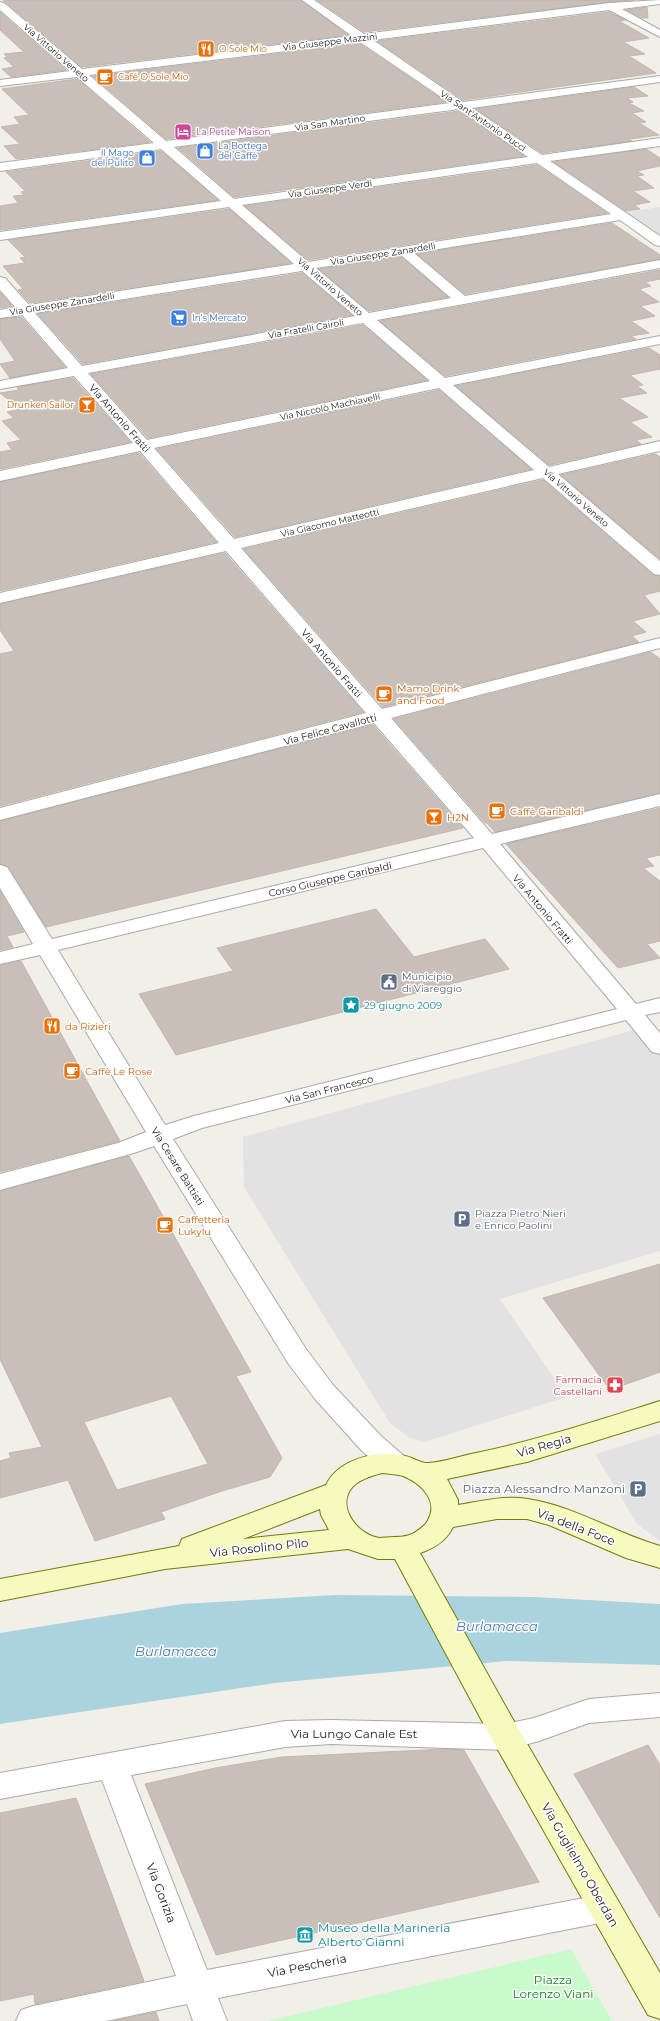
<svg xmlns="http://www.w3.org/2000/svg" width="660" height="2021" font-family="Montserrat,sans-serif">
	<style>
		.park { fill: #c8facc }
		.parking { fill: #e2e2e2 }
		.water { fill: #aad3df }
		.building { fill: #c7bfb8; stroke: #c4b6ab; fill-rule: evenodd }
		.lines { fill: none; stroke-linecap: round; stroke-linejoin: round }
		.street-casing { stroke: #a9a9a9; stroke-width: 2 }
		.secondary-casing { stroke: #707d05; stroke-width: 2 }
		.street { fill: #fff; fill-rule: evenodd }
		.secondary { fill: #f7fabf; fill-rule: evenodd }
		.labels { text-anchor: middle; stroke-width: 3; stroke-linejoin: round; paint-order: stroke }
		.far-street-label { font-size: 9px; fill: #222; stroke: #fff }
		.far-food-label { font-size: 9px; fill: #c56008; stroke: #fff; text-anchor: start }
		.far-hotel-label { font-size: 9px; fill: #b23c85; stroke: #fff; text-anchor: start }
		.far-shop-label { font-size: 9px; fill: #366cbe; stroke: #fff; text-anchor: start }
		.street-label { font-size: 10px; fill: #222; stroke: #fff }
		.food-label { font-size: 10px; fill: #c56008; stroke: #fff; text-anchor: start }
		.service-label { font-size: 10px; fill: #4e5e75; stroke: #fff; text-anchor: start }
		.culture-label { font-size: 10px; fill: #0d838f; stroke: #fff; text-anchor: start }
		.health-label { font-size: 10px; fill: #be3a42; stroke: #fff; text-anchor: end }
		.near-street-label { font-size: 12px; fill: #222; stroke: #fff }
		.near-service-label { font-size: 12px; fill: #4e5e75; stroke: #fff; text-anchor: end }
		.near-culture-label { font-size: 12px; fill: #0d838f; stroke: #fff; text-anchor: start }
		.near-park-label { font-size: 12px; fill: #0c8416; stroke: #fff }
		.near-water-label { font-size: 13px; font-style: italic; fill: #4a7aab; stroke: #fff }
	</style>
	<rect width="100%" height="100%" fill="#f2efe9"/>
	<path class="park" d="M571 1949 612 2021H267Z"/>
	<path class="parking" d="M660 207V234L627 212Z
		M638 1029 660 1055V1251L500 1299 567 1397 424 1442 410 1438 390 1423 244 1187 243 1137Z
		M660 1434V1541L637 1524 595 1454Z"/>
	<path class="water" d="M335 1595 534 1597 660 1604V1665L506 1661 275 1683 0 1724V1633L182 1604Z"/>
	<path class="building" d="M3 0H301L348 35 82 67Z
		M317 0H634L609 2 364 32Z
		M647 7 648 18H642L627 10Z
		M0 12 66 70 11 77 2 69 14 67 4 58 7 57 4 54 24 52 0 30Z
		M609 12 626 20 619 21 649 38 623 42 645 54 629 56 656 73 463 100 377 41Z
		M360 44 446 102 166 139 93 76Z
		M77 79 150 142 16 159 4 146 20 144 1 127 20 124 14 117 29 115 2 89Z
		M634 87 648 96 627 98 633 102 629 103 644 111 632 113 646 122 639 123 659 135 629 139 632 141 542 153 476 109Z
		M459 111 524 156 234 197 178 148Z
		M646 149 660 158V166L637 171 644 175 637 176 654 188 633 191 650 202 634 205 640 209 626 211 554 162Z
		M161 151 218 200 0 230V206L18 203 13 196 24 195 21 192 25 191 6 172Z
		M537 165 607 213 308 260 245 206Z
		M229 209 291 263 30 303 18 290 23 289 3 266 25 263 20 258 25 257 8 240Z
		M612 223 660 255V259L465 294 417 254Z
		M401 257 448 297 369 311 319 269Z
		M660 270V279L645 282 651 286 639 289 659 302 640 306 655 316 631 321 649 333 631 336 636 339 445 376 380 321Z
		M302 273 352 315 83 364 38 314Z
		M0 293H1L12 306 0 308Z
		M21 317 65 367 10 378 0 364 15 361 0 339V319Z
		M363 325 427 380 148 438 91 374Z
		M649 348 660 355V369L630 375 643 385 637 386 647 393 619 398 648 417 630 422 652 437 636 440 641 444 549 465 456 386Z
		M73 378 130 442 0 469V452L12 450 7 443 21 440 2 421 14 418 7 412 20 409 0 393 19 390 17 387Z
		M439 390 531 469 235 537 157 449Z
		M139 453 216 542 0 591V482Z
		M655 454 660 457V559L561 475Z
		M543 480 653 575 660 576V591L644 595 660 614 633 621 646 632 632 636 639 642 383 707 244 549Z
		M225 553 363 712 0 806V654L14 651 0 630V604Z
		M651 652 660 659V793L495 832 487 823H485L394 719Z
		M373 725 463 828 46 927 8 866 0 864V821Z
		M660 808V855L646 858 654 866 643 868 660 881V941L647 944 660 958 618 968 506 844Z
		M0 891 24 932 7 936 13 947 0 950Z
		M376 909 414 957 485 939 509 969 176 1055 139 994 233 971 217 948Z
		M21 961 120 1141 0 1172V965Z
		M129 1156 251 1372 236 1376 282 1458 270 1477 222 1491 161 1512 165 1519 95 1541 68 1480 0 1498V1461L11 1458 9 1453 42 1447 0 1359V1191ZM171 1396 208 1464 117 1490 84 1422Z
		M660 1264V1372L610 1390 543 1298Z
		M648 1745 660 1765V1918L574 1774Z
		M446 1749 464 1750 539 1882 216 1955 145 1784 215 1768 282 1757Z
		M76 1798 144 1981 35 2004 34 1994 0 2001V1813Z
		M156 2012 159 2021H113Z"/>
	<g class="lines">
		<g class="street-casing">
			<path id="street" d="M302 0H314L364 34 609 3 660 0V4L622 9 660 30V37L609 10 373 40 463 102 660 76V82L472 108 542 155 660 138V146L550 161 660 236V246L655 245 620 220 414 253 465 296 660 260V268L377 320 445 378 660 336V344L453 385 549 467 660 441V451L558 474 660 561V575L654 574 543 478 241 548 382 709 660 638V648L391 718 492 834 660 794V806L500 844 636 1004 660 998V1012L645 1015 660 1033V1054L652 1052 626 1020 202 1128 173 1139 306 1349 333 1385 381 1436 404 1456 408 1463 404 1470 394 1473 384 1470 361 1450 315 1399 288 1363 154 1146 134 1153 0 1190V1174L118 1143 146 1132 40 955 0 964V952L33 944 0 888V865L7 867 52 939 474 838 374 723 0 820V808L366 713 226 551 0 603V593L219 543 140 451 0 481V471L133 443 74 376 0 389V381L68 368 22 315 0 318V310L15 307 0 290V277L5 278 29 305 294 264 229 207 0 240V232L221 201 161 149 0 171V163L154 143 77 77 0 86V80L70 71 0 10V2L4 3 82 69 352 36ZM360 42 450 103 166 141 89 75ZM459 109 528 157 234 199 174 147ZM537 163 611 214 308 262 242 205ZM401 255 451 298 369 313 316 268ZM302 271 355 316 82 366 35 313ZM363 323 430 381 147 440 88 373ZM439 388 534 470 234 539 154 448ZM483 848 617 1009 194 1116 165 1125 58 950Z
				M660 1693V1717L589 1723 539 1741 506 1750 331 1744 285 1747 131 1775 207 1970 605 1894 616 1898 621 1908 616 1918 605 1922 218 1998 227 2021H193L187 2004 106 2021H16L21 2010 33 2006 176 1976 102 1780 0 1799V1773L285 1721 331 1720 506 1724 534 1718 589 1699Z"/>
		</g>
		<g class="secondary-casing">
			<path id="secondary" d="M660 1401V1421L527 1462 447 1479 458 1500V1505C481 1501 505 1495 528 1499 574 1506 615 1533 660 1546V1568L626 1558 549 1525 527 1519H497L453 1527C446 1541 435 1548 420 1553L511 1716 660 1973V2019L648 2015 489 1734 395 1559H378L348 1549 165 1569 0 1601V1579L179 1546 182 1539 326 1485C339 1458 378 1450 405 1456 413 1457 421 1464 428 1463 444 1462 460 1456 476 1453 538 1440 599 1420 660 1401ZM382 1473C389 1474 397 1474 403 1476 421 1483 439 1501 428 1520 426 1525 421 1528 417 1531 411 1536 402 1537 394 1537 389 1537 383 1538 379 1538 359 1535 338 1510 350 1490 357 1480 371 1476 382 1473ZM320 1509 321 1515 329 1530 243 1539Z"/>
		</g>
		<use href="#street" class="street"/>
		<use href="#secondary" class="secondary"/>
	</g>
	<defs>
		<g id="restaurant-square" transform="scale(0.9)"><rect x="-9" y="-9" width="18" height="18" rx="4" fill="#e8710a" stroke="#fff"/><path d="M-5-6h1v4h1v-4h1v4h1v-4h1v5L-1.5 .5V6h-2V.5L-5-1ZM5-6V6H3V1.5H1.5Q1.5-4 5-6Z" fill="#fff"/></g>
		<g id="cafe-square" transform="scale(0.9)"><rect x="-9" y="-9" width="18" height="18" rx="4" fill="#e8710a" stroke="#fff"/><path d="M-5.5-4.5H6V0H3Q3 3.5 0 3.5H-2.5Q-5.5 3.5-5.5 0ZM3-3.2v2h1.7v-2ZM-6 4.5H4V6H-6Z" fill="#fff"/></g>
		<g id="hotel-square" transform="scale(0.9)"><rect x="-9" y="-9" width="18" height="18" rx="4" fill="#d1479c" stroke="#fff"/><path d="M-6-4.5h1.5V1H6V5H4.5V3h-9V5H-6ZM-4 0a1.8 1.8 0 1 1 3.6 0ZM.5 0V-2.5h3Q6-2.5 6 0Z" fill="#fff"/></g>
		<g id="shop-square" transform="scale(0.9)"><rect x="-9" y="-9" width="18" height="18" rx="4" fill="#3f7fe0" stroke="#fff"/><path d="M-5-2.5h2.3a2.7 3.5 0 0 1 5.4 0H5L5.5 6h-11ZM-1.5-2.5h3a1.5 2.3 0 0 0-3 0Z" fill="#fff"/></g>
		<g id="supermarket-square" transform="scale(0.9)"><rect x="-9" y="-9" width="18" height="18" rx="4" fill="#3f7fe0" stroke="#fff"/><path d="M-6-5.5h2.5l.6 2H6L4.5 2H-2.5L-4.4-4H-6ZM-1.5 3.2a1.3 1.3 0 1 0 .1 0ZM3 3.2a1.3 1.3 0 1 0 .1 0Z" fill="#fff"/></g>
		<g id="bar-square" transform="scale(0.9)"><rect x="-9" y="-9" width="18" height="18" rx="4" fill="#e8710a" stroke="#fff"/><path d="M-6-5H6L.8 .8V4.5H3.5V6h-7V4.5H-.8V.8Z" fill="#fff"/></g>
		<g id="civic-square" transform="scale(0.9)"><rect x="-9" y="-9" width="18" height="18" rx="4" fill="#5c6f8a" stroke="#fff"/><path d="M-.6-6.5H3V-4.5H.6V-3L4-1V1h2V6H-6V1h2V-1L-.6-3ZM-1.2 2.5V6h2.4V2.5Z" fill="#fff"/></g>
		<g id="sight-square" transform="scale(0.9)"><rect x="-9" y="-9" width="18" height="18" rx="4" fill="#0f9aa8" stroke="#fff"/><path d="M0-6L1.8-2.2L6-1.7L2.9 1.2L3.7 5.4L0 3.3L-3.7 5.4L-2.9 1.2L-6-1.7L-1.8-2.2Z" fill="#fff"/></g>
		<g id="parking-square" transform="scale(0.9)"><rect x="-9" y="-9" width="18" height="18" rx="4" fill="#5c6f8a" stroke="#fff"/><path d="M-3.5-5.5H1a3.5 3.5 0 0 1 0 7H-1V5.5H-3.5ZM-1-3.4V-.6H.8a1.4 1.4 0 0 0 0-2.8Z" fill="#fff"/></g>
		<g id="pharmacy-square" transform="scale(0.9)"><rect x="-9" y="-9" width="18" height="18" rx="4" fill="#e0444e" stroke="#fff"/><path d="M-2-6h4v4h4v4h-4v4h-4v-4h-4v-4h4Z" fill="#fff"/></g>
		<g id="museum-square" transform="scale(0.9)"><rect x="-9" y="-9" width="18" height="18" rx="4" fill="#0f9aa8" stroke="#fff"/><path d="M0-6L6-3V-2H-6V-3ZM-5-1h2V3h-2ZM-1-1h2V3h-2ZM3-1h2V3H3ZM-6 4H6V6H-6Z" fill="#fff"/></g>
	</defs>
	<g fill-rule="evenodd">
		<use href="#restaurant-square" x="206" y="49"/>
		<use href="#cafe-square" x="105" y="77"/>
		<use href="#hotel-square" x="183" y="132"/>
		<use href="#shop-square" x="205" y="151"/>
		<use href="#shop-square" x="147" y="158"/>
		<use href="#supermarket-square" x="179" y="318"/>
		<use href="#bar-square" x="87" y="405"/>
		<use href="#cafe-square" x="384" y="694"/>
		<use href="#cafe-square" x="497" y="811"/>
		<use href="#bar-square" x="434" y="817"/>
		<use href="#civic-square" x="389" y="982"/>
		<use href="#sight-square" x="351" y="1005"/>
		<use href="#restaurant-square" x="52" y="1026"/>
		<use href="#cafe-square" x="72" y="1071"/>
		<use href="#parking-square" x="462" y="1219"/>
		<use href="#cafe-square" x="165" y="1225"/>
		<use href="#pharmacy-square" x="615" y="1385"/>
		<use href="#parking-square" x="638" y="1489"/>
		<use href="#museum-square" x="305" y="1935"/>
	</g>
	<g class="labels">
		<g class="far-street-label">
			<text transform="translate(330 42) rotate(-7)" y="3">Via Giuseppe Mazzini</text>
			<text transform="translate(56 53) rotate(41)" y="3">Via Vittorio Veneto</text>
			<text transform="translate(483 121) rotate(34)" y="3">Via Sant'Antonio Pucci</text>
			<text transform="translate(330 123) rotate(-8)" y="3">Via San Martino</text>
			<text transform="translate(330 189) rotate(-8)" y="3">Via Giuseppe Verdi</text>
			<text transform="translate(383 254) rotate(-9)" y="3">Via Giuseppe Zanardelli</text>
			<text transform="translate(330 287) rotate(41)" y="3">Via Vittorio Veneto</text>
			<text transform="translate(62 304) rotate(-9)" y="3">Via Giuseppe Zanardelli</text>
			<text transform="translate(306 329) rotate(-10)" y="3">Via Fratelli Cairoli</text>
			<text transform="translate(330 407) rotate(-12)" y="3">Via Niccolò Machiavelli</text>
			<text transform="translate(576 498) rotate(41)" y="3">Via Vittorio Veneto</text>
			<text transform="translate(330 523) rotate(-13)" y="3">Via Giacomo Matteotti</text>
		</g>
		<g class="far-food-label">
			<text x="219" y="52">O Sole Mio</text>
			<text x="118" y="80">Café O Sole Mio</text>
			<text x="74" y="408" text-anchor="end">Drunken Sailor</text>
		</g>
		<g class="far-hotel-label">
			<text x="196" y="135">La Petite Maison</text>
		</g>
		<g class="far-shop-label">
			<text x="218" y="149">La Bottega<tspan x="218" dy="10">del Caffè</tspan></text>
			<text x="134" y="156" text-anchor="end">Il Mago<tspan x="134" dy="10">del Pulito</tspan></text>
			<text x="192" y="321">In's Mercato</text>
		</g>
		<g class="street-label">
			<text transform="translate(120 418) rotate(49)" y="4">Via Antonio Fratti</text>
			<text transform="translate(332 663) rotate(49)" y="4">Via Antonio Fratti</text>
			<text transform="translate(330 729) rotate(-15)" y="4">Via Felice Cavallotti</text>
			<text transform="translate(330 879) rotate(-13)" y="4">Corso Giuseppe Garibaldi</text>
			<text transform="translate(543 909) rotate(50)" y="4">Via Antonio Fratti</text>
			<text transform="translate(329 1089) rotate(-14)" y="4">Via San Francesco</text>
			<text transform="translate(178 1166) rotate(58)" y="4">Via Cesare Battisti</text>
		</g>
		<g class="food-label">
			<text x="397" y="692">Mamo Drink<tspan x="397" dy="12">and Food</tspan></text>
			<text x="510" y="815">Caffè Garibaldi</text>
			<text x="447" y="821">H2N</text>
			<text x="65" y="1030">da Rizieri</text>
			<text x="85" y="1075">Caffè Le Rose</text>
			<text x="178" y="1223">Caffetteria<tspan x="178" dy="12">Lukylu</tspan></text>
		</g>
		<g class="service-label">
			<text x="402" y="980">Municipio<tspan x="402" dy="12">di Viareggio</tspan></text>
			<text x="475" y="1217">Piazza Pietro Nieri<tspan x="475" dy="12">e Enrico Paolini</tspan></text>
		</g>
		<g class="culture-label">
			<text x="364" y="1009">29 giugno 2009</text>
		</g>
		<g class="health-label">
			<text x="602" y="1383">Farmacia<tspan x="602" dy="12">Castellani</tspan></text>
		</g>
		<g class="near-street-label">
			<text transform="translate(544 1446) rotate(-16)" y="4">Via Regia</text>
			<text transform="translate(576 1527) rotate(21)" y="4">Via della Foce</text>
			<text transform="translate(259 1548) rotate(-6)" y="4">Via Rosolino Pilo</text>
			<text x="354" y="1738">Via Lungo Canale Est</text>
			<text transform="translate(580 1865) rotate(60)" y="4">Via Guglielmo Oberdan</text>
			<text transform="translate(161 1893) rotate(69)" y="4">Via Gorizia</text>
			<text transform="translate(307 1966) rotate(-11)" y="4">Via Pescheria</text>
		</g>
		<g class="near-service-label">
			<text x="625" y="1493">Piazza Alessandro Manzoni</text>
		</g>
		<g class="near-culture-label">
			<text x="318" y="1932">Museo della Marineria<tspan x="318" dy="14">Alberto Gianni</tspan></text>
		</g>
		<g class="near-park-label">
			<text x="553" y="1984">Piazza<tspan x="553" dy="14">Lorenzo Viani</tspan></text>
		</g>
		<g class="near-water-label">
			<text x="497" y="1631">Burlamacca</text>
			<text x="176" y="1656">Burlamacca</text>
		</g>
	</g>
</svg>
